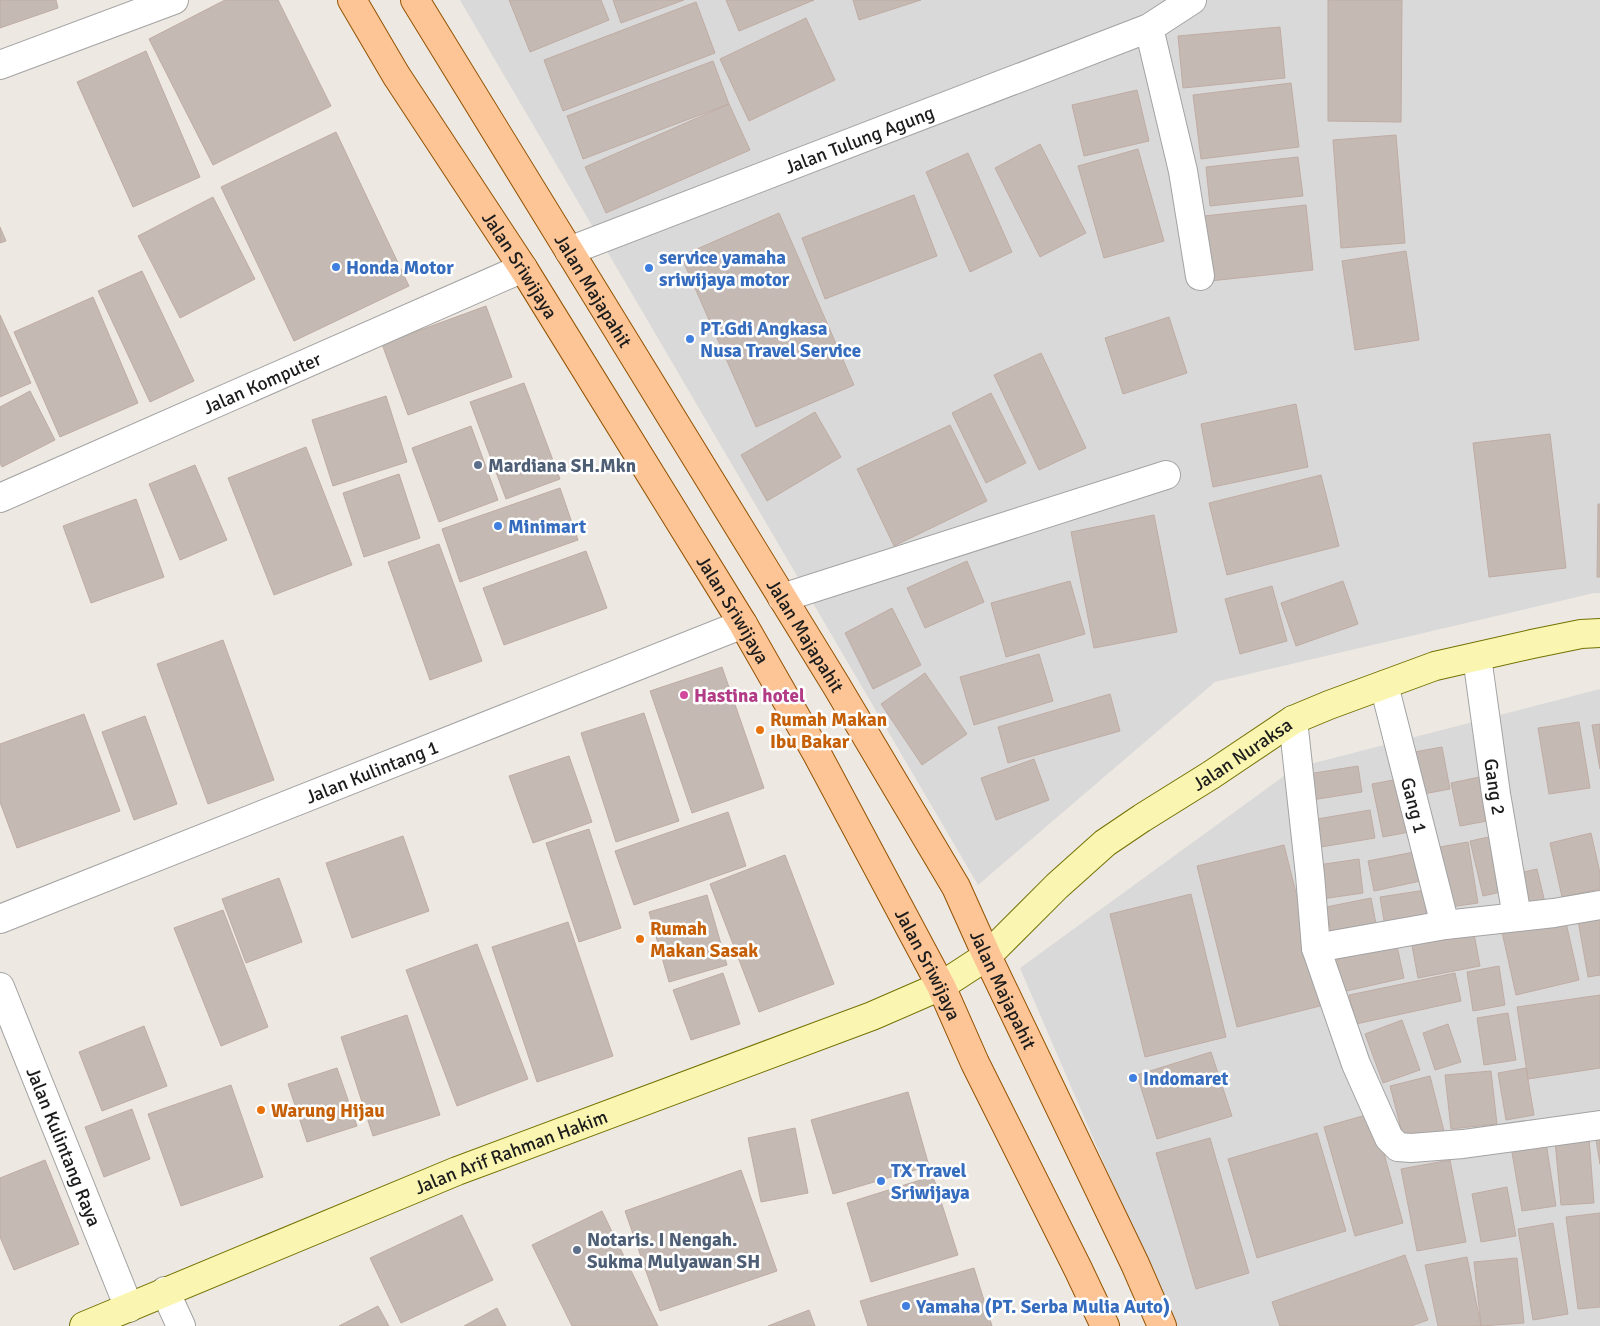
<svg xmlns="http://www.w3.org/2000/svg" width="1600" height="1326" font-family="Signika,sans-serif">
	<style>
		.residential { fill: #dad9d9 }
		.building { fill: #c5b9b4; stroke: #bfaca3 }
		.lines { fill: none; stroke-linecap: round; stroke-linejoin: round }
		.street-casing { stroke: #a3a3a3; stroke-width: 30 }
		.secondary-casing { stroke: #737203; stroke-width: 30 }
		.primary-casing { stroke: #935200; stroke-width: 30 }
		.street { stroke: #fff; stroke-width: 28 }
		.secondary { stroke: #faf6b2; stroke-width: 28 }
		.primary { stroke: #fdc596; stroke-width: 28 }
		.shop-dot { fill: #3f7fe0; stroke: #fff; stroke-width: 2 }
		.service-dot { fill: #5c6f8a; stroke: #fff; stroke-width: 2 }
		.hotel-dot { fill: #d1479c; stroke: #fff; stroke-width: 2 }
		.food-dot { fill: #e8710a; stroke: #fff; stroke-width: 2 }
		.labels { text-anchor: middle; stroke-width: 5; stroke-linejoin: round; paint-order: stroke }
		.street-label { font-size: 19px; fill: #1c1c1c; stroke: #fff }
		.shop-label { font-size: 19px; font-weight: bold; fill: #366cbe; stroke: #fff; text-anchor: start }
		.service-label { font-size: 19px; font-weight: bold; fill: #4e5e75; stroke: #fff; text-anchor: start }
		.hotel-label { font-size: 19px; font-weight: bold; fill: #b23c85; stroke: #fff; text-anchor: start }
		.food-label { font-size: 19px; font-weight: bold; fill: #c56008; stroke: #fff; text-anchor: start }
	</style>
	<rect width="100%" height="100%" fill="#ede8e1"/>
	<path class="residential" d="M460 0H1600V593H1594L1215 682 978 885Z
		M1600 689V1326H1174L1020 968 1295 768Z"/>
	<path class="building" d="M0 0H56L58 8 0 28Z
		M225 0H278L331 106 213 165 149 39Z
		M509 0H601L609 20 530 52Z
		M613 0H684L621 23Z
		M726 0H814L739 31Z
		M853 0H921L859 20Z
		M1328 0H1402L1401 122 1328 121Z
		M696 2 715 53 563 111 544 60Z
		M806 18 835 80 749 121 720 59Z
		M1280 27 1285 78 1183 88 1178 36Z
		M146 51 200 177 133 207 77 82Z
		M713 61 729 104 583 159 567 116Z
		M1291 83 1299 147 1201 159 1193 95Z
		M1137 90 1149 141 1084 156 1072 105Z
		M729 104 750 150 606 213 585 167Z
		M336 132 409 286 294 341 221 187Z
		M1396 135 1405 243 1341 248 1333 140Z
		M1040 144 1086 233 1040 257 995 168Z
		M1138 149 1164 241 1104 258 1078 166Z
		M968 153 1012 252 970 272 926 172Z
		M1298 157 1303 196 1210 206 1206 167Z
		M914 195 937 256 825 299 802 238Z
		M213 197 255 279 180 318 138 236Z
		M1306 205 1313 270 1210 281 1204 216Z
		M779 213 854 385 756 427 681 256Z
		M0 227 6 241 0 243Z
		M1406 251 1419 340 1355 350 1342 261Z
		M142 271 194 381 150 402 98 291Z
		M93 297 138 403 60 437 14 332Z
		M486 306 512 377 408 415 382 344Z
		M0 315 31 383 0 397Z
		M1169 317 1187 373 1123 394 1105 338Z
		M1041 353 1086 448 1039 470 994 375Z
		M524 383 560 479 506 499 470 402Z
		M30 391 55 440 2 467 0 463V407Z
		M991 393 1026 463 986 483 952 413Z
		M386 396 407 462 333 486 312 420Z
		M1296 404 1308 467 1213 487 1201 424Z
		M815 412 841 457 767 501 741 455Z
		M950 425 987 501 894 546 857 469Z
		M471 426 498 500 439 522 412 448Z
		M1550 434 1566 568 1489 577 1473 443Z
		M306 447 352 565 274 595 228 478Z
		M195 465 227 540 180 560 149 484Z
		M399 474 420 538 364 557 343 493Z
		M1321 475 1339 546 1227 575 1209 503Z
		M560 488 578 540 460 582 442 529Z
		M136 499 164 577 91 603 63 526Z
		M1598 504H1600V577H1597Z
		M1154 515 1177 632 1094 648 1071 532Z
		M439 544 482 661 430 680 388 562Z
		M586 551 607 608 504 645 483 588Z
		M967 561 984 602 925 628 907 588Z
		M1070 581 1085 634 1006 657 991 603Z
		M1343 581 1358 624 1296 646 1281 603Z
		M1272 586 1287 641 1240 654 1225 599Z
		M892 608 921 665 873 689 845 633Z
		M223 640 274 780 208 804 157 664Z
		M1039 654 1053 701 974 725 960 677Z
		M722 667 764 788 692 813 650 691Z
		M925 673 967 734 922 765 881 704Z
		M1110 694 1120 731 1008 763 998 727Z
		M644 713 679 821 616 842 581 733Z
		M84 714 120 811 17 848 0 802V744Z
		M145 716 177 804 134 820 102 732Z
		M1579 722 1590 788 1549 794 1538 728Z
		M1600 724V769L1592 725Z
		M1442 747 1450 789 1418 795 1409 753Z
		M569 756 592 822 533 843 509 776Z
		M1034 759 1049 800 996 820 981 778Z
		M1358 766 1362 792 1312 800 1308 774Z
		M1489 775 1498 819 1460 826 1451 783Z
		M1404 778 1414 831 1383 837 1372 784Z
		M1370 810 1375 838 1321 847 1317 819Z
		M728 812 746 866 634 905 615 851Z
		M589 829 621 928 579 942 546 843Z
		M1591 833 1600 873V889L1562 897 1550 843Z
		M1498 835 1510 890 1483 896 1470 841Z
		M403 836 429 911 352 938 326 863Z
		M1468 842 1478 903 1443 908 1434 848Z
		M1284 845 1324 1005 1237 1027 1197 866Z
		M1424 850 1430 879 1374 891 1368 861Z
		M785 855 834 984 759 1012 710 884Z
		M1359 859 1363 893 1315 900 1311 866Z
		M1537 869 1547 911 1525 916 1515 874Z
		M279 878 302 942 246 963 222 899Z
		M1432 889 1438 923 1386 932 1380 897Z
		M1191 894 1226 1037 1145 1057 1110 914Z
		M707 895 727 965 669 982 649 912Z
		M1371 898 1377 929 1332 938 1326 907Z
		M223 910 268 1027 221 1046 174 928Z
		M1600 911V975L1588 977 1577 915Z
		M1565 918 1579 980 1516 995 1502 932Z
		M568 922 613 1056 537 1082 492 947Z
		M1472 923 1480 966 1418 978 1410 935Z
		M477 944 528 1079 457 1106 406 970Z
		M1397 946 1404 978 1342 992 1335 960Z
		M1499 966 1505 1005 1473 1011 1467 972Z
		M723 973 740 1024 691 1040 673 990Z
		M1455 973 1461 1001 1356 1024 1349 995Z
		M1600 995V1068L1528 1079 1517 1007Z
		M1508 1013 1516 1060 1484 1065 1477 1018Z
		M407 1015 440 1115 373 1136 341 1037Z
		M1402 1020 1420 1070 1383 1083 1365 1034Z
		M1448 1024 1461 1062 1435 1070 1423 1033Z
		M144 1026 167 1086 102 1111 79 1052Z
		M1211 1052 1232 1116 1157 1139 1137 1075Z
		M337 1068 357 1126 307 1142 288 1084Z
		M1526 1068 1534 1115 1506 1120 1498 1073Z
		M1491 1071 1497 1124 1451 1129 1445 1075Z
		M1430 1076 1445 1135 1405 1144 1390 1086Z
		M231 1085 263 1177 181 1206 148 1114Z
		M908 1092 929 1166 833 1194 811 1120Z
		M132 1109 150 1159 104 1177 85 1127Z
		M1373 1113 1403 1223 1355 1236 1324 1127Z
		M795 1128 808 1193 761 1202 748 1138Z
		M1317 1133 1346 1231 1257 1258 1228 1159Z
		M1600 1133V1164L1595 1134Z
		M1545 1136 1556 1206 1522 1211 1510 1141Z
		M1210 1138 1249 1273 1196 1289 1156 1153Z
		M1589 1138 1594 1203 1561 1205 1555 1141Z
		M45 1160 79 1244 14 1270 0 1237V1178Z
		M1450 1160 1466 1242 1417 1251 1401 1169Z
		M741 1170 777 1271 660 1311 625 1211Z
		M933 1176 958 1255 871 1282 847 1203Z
		M1507 1187 1516 1236 1481 1242 1472 1194Z
		M602 1211 658 1326H572L532 1245Z
		M1600 1213V1307L1578 1309 1566 1217Z
		M462 1215 493 1280 401 1323 370 1258Z
		M1553 1223 1568 1314 1533 1320 1518 1229Z
		M1405 1255 1428 1320 1411 1326H1280L1272 1302Z
		M1467 1257 1481 1326H1438L1425 1265Z
		M1517 1258 1524 1323 1481 1326 1474 1262Z
		M974 1268 992 1326H868L860 1301Z
		M378 1306 389 1326H339Z
		M497 1308 506 1326H464Z
		M809 1310 815 1326H768Z"/>
	<g class="lines">
		<g class="street-casing">
			<g id="street">
				<path d="M1149 28 1183 171 1200 276"/>
				<path d="M0 65 174 0"/>
				<path id="s1" d="M569 251 1149 28 1192 0"/>
				<path id="s2" d="M0 498 523 268"/>
				<path d="M782 598 1166 475"/>
				<path id="s3" d="M1477 657 1496 794 1517 917"/>
				<path id="s4" d="M1384 685 1445 925"/>
				<path d="M1293 720 1310 875 1316 948 1356 1064 1389 1138 1398 1147 1411 1148 1463 1144 1600 1125"/>
				<path id="s5" d="M0 919 743 624"/>
				<path d="M1316 948 1445 925 1554 913 1600 905"/>
				<path id="s6" d="M0 987 129 1308"/>
				<path d="M165 1291 181 1326"/>
			</g>
		</g>
		<g class="secondary-casing">
			<g id="secondary">
				<path id="s7" d="M84 1326 457 1171 872 1016 941 986 987 956 1057 886 1105 843 1142 818 1211 775 1293 720 1329 705 1435 666 1532 644 1581 634 1600 633"/>
			</g>
		</g>
		<g class="primary-casing">
			<g id="primary">
				<path id="s8" d="M352 0 396 75 523 268 743 624 816 752 941 986 975 1063 1078 1269 1105 1326"/>
				<path id="s9" d="M415 0 836 685 956 887 987 956 1135 1264 1162 1326"/>
			</g>
		</g>
		<use href="#street" class="street"/>
		<use href="#secondary" class="secondary"/>
		<use href="#primary" class="primary"/>
	</g>
	<g class="shop-dot">
		<circle cx="336" cy="267" r="5"/>
		<circle cx="649" cy="268" r="5"/>
		<circle cx="690" cy="339" r="5"/>
		<circle cx="498" cy="526" r="5"/>
		<circle cx="1133" cy="1078" r="5"/>
		<circle cx="881" cy="1181" r="5"/>
		<circle cx="906" cy="1306" r="5"/>
	</g>
	<g class="service-dot">
		<circle cx="478" cy="465" r="5"/>
		<circle cx="577" cy="1250" r="5"/>
	</g>
	<circle class="hotel-dot" cx="684" cy="695" r="5"/>
	<g class="food-dot">
		<circle cx="760" cy="730" r="5"/>
		<circle cx="640" cy="939" r="5"/>
		<circle cx="261" cy="1110" r="5"/>
	</g>
	<g class="labels">
		<g class="street-label">
			<text dy="7" stroke="none"><textPath href="#s1" startOffset="311">Jalan Tulung Agung</textPath></text>
			<text dy="7" stroke="none"><textPath href="#s8" startOffset="314">Jalan Sriwijaya</textPath></text>
			<text dy="7" stroke="none"><textPath href="#s9" startOffset="341">Jalan Majapahit</textPath></text>
			<text dy="7" stroke="none"><textPath href="#s2" startOffset="286">Jalan Komputer</textPath></text>
			<text dy="7" stroke="none"><textPath href="#s8" startOffset="719">Jalan Sriwijaya</textPath></text>
			<text dy="7" stroke="none"><textPath href="#s9" startOffset="746">Jalan Majapahit</textPath></text>
			<text dy="7" stroke="none"><textPath href="#s7" startOffset="1304">Jalan Nuraksa</textPath></text>
			<text dy="7" stroke="none"><textPath href="#s5" startOffset="400">Jalan Kulintang 1</textPath></text>
			<text dy="7" stroke="none"><textPath href="#s3" startOffset="131">Gang 2</textPath></text>
			<text dy="7" stroke="none"><textPath href="#s4" startOffset="124">Gang 1</textPath></text>
			<text dy="7" stroke="none"><textPath href="#s8" startOffset="1124">Jalan Sriwijaya</textPath></text>
			<text dy="7" stroke="none"><textPath href="#s9" startOffset="1152">Jalan Majapahit</textPath></text>
			<text dy="7" stroke="none"><textPath href="#s6" startOffset="172">Jalan Kulintang Raya</textPath></text>
			<text dy="7" stroke="none"><textPath href="#s7" startOffset="461">Jalan Arif Rahman Hakim</textPath></text>
		</g>
		<g class="shop-label">
			<text x="659" y="264">service yamaha<tspan x="659" dy="22">sriwijaya motor</tspan></text>
			<text x="346" y="274">Honda Motor</text>
			<text x="700" y="335">PT.Gdi Angkasa<tspan x="700" dy="22">Nusa Travel Service</tspan></text>
			<text x="508" y="533">Minimart</text>
			<text x="1143" y="1085">Indomaret</text>
			<text x="891" y="1177">TX Travel<tspan x="891" dy="22">Sriwijaya</tspan></text>
			<text x="916" y="1313">Yamaha (PT. Serba Mulia Auto)</text>
		</g>
		<g class="service-label">
			<text x="488" y="472">Mardiana SH.Mkn</text>
			<text x="587" y="1246">Notaris. I Nengah.<tspan x="587" dy="22">Sukma Mulyawan SH</tspan></text>
		</g>
		<g class="hotel-label">
			<text x="694" y="702">Hastina hotel</text>
		</g>
		<g class="food-label">
			<text x="770" y="726">Rumah Makan<tspan x="770" dy="22">Ibu Bakar</tspan></text>
			<text x="650" y="935">Rumah<tspan x="650" dy="22">Makan Sasak</tspan></text>
			<text x="271" y="1117">Warung Hijau</text>
		</g>
	</g>
</svg>
